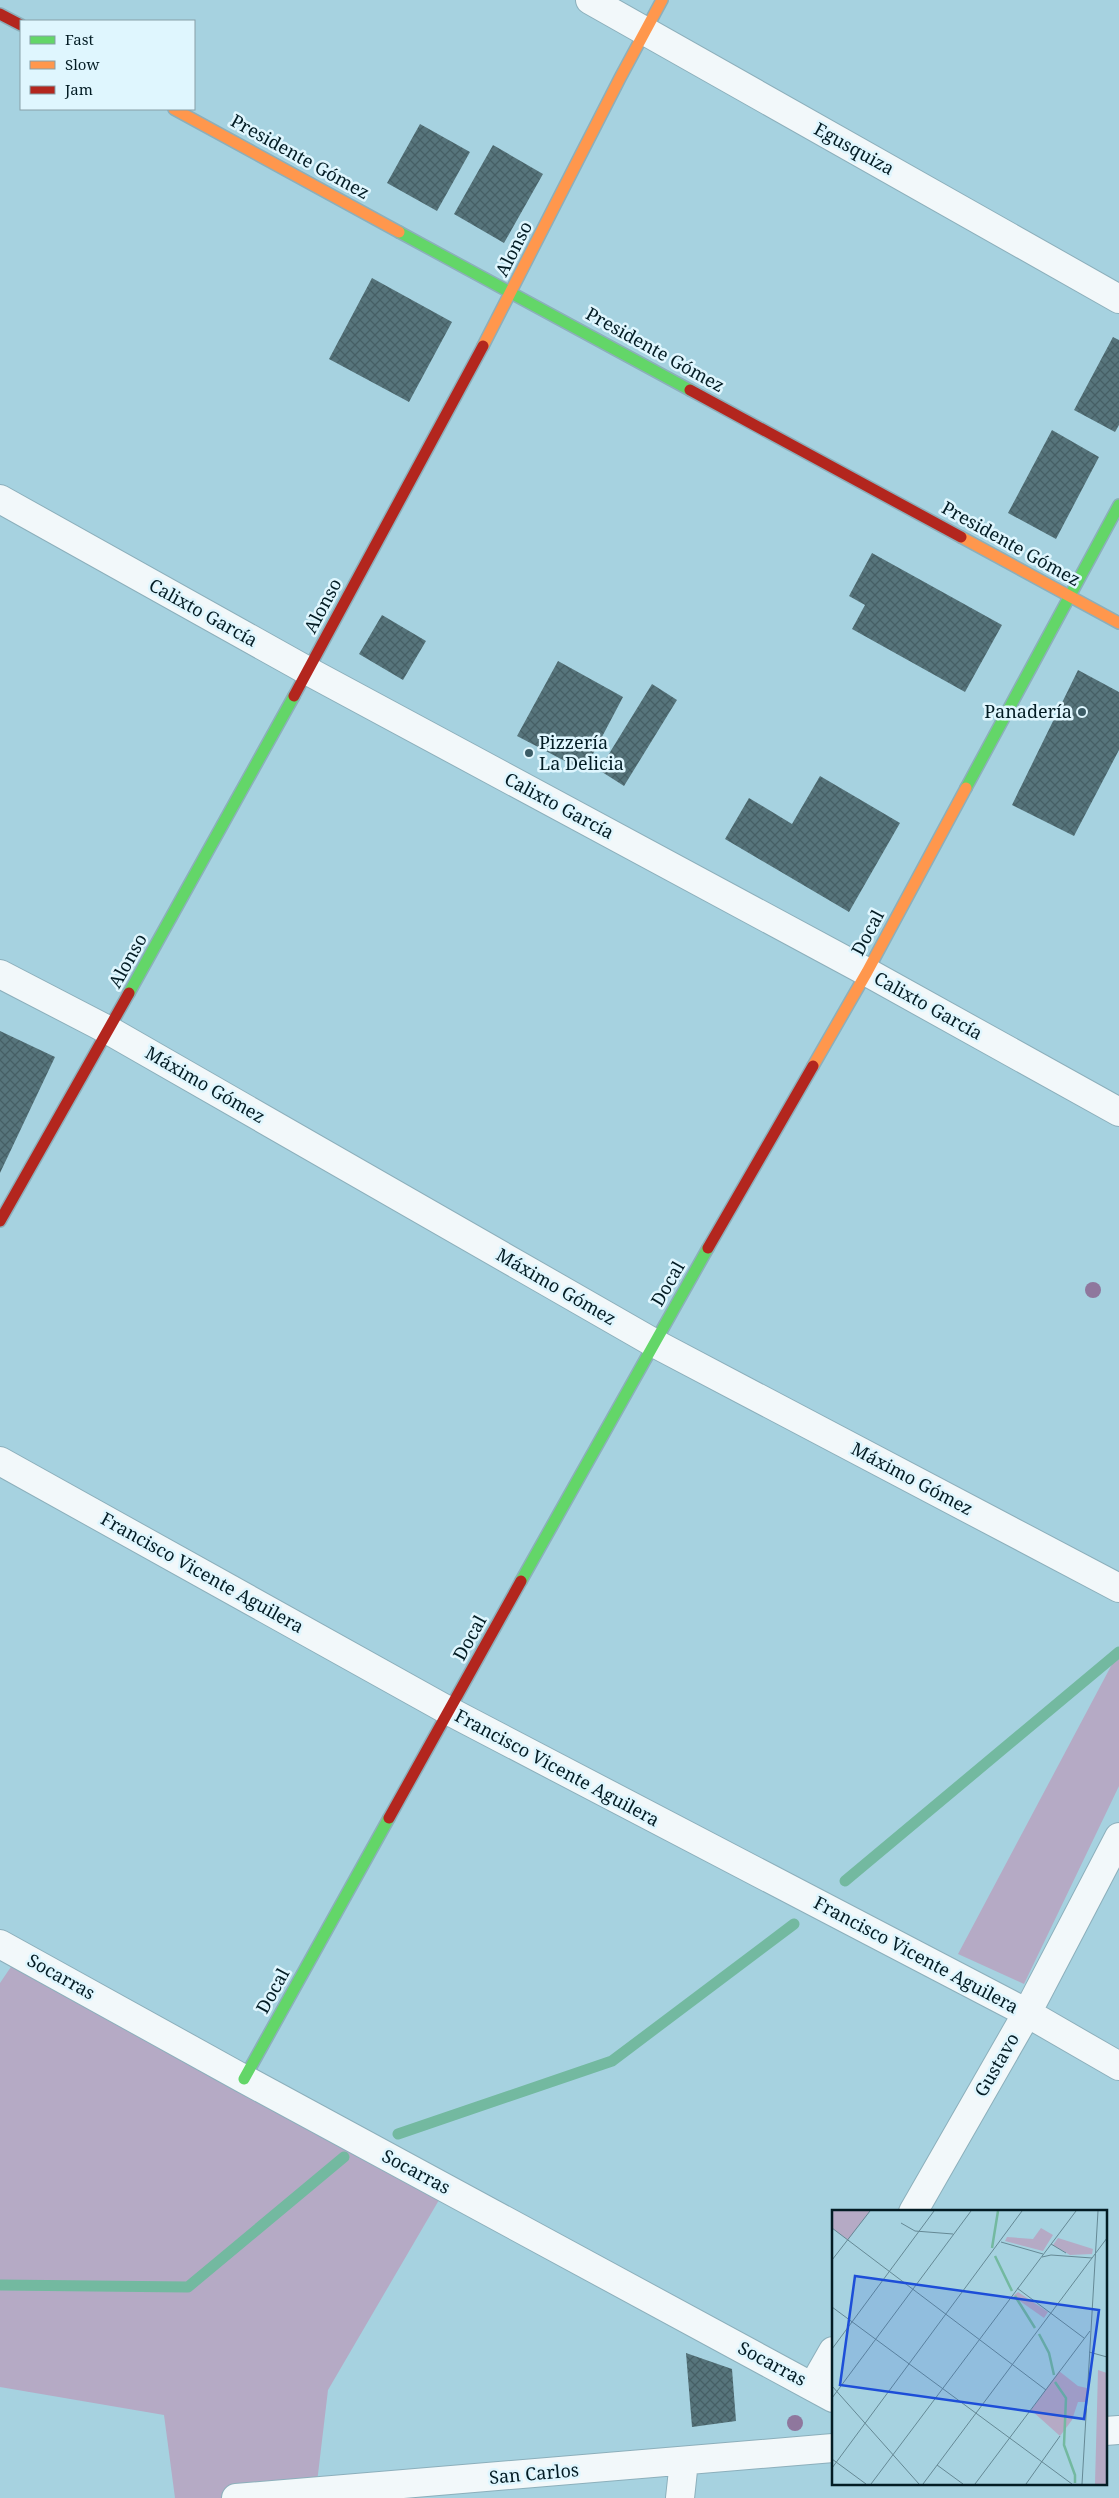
<svg xmlns="http://www.w3.org/2000/svg" width="1119" height="2498" font-family="'Noto Serif',serif">
	<style>
		.grass { fill: #b5aac5 }
		.lines { fill: none; stroke-linecap: round; stroke-linejoin: round }
		.stream { stroke: #73b9a0; stroke-width: 11 }
		.building { fill: url(#building-cross-hatch) }
		.street-casing { stroke: #8cafbb; stroke-width: 30 }
		.fast-casing { stroke: #8cafbb; stroke-width: 14 }
		.slow-casing { stroke: #8cafbb; stroke-width: 14 }
		.jam-casing { stroke: #8cafbb; stroke-width: 14 }
		.street { stroke: #f2f8fa; stroke-width: 28 }
		.fast { stroke: #63d668; stroke-width: 11 }
		.slow { stroke: #ff974d; stroke-width: 11 }
		.jam { stroke: #b3261e; stroke-width: 11 }
		.tree { fill: #8f779d }
		.poi-dot { fill: #3c5c66; stroke: #dff6fe; stroke-width: 2 }
		.labels { text-anchor: middle; stroke-width: 5; stroke-linejoin: round; paint-order: stroke }
		.street-label { font-size: 18px; fill: #031c24; stroke: #dff6fe }
		.poi-label { font-size: 18px; fill: #031c24; stroke: #dff6fe; text-anchor: end }
		.inset-river { fill: none; stroke: #73b9a0; stroke-width: 2.5 }
		.inset-road { fill: none; stroke: #658995; stroke-width: 1 }
		.view { fill: #1d4ed8; fill-opacity: 0.15; stroke: #1d4ed8; stroke-width: 2.5 }
		.inset-edge { fill: none; stroke: #031c24; stroke-width: 2.5 }
	</style>
	<defs>
		<pattern id="building-cross-hatch" width="8" height="8" patternUnits="userSpaceOnUse" patternTransform="scale(1.25)"><rect width="8" height="8" fill="#57757c"/><path d="M0 0l8 8M0 8l8-8" fill="none" stroke="#465f65"/></pattern>
	</defs>
	<rect width="100%" height="100%" fill="#a6d2e0"/>
	<path class="grass" d="M1119 1651V1786L1024 1984 958 1954Z
		M19 1955 446 2188 328 2390 316 2491 236 2498H175L164 2415 0 2387V1983Z"/>
	<g class="lines">
		<path class="stream" d="M845 1881 1119 1652
			M398 2134 612 2061 794 1924
			M0 2285 188 2287 344 2157"/>
	</g>
	<path class="building" d="M420 124 470 152 437 211 387 183Z
		M493 145 543 174 504 243 454 214Z
		M372 278 452 322 409 402 329 359Z
		M1113 337 1119 340V425L1115 432 1074 410Z
		M1052 430 1099 457 1056 539 1008 513Z
		M872 553 1002 625 965 692 852 629 865 605 849 596Z
		M382 615 426 641 403 680 359 654Z
		M558 661 623 697 584 771 517 736Z
		M1078 670 1119 692V750L1074 836 1012 805Z
		M652 684 677 700 624 786 599 770Z
		M820 776 900 823 849 912 725 839 749 798 792 824Z
		M0 1031 55 1057 0 1173Z
		M686 2353 732 2369 736 2421 692 2427Z"/>
	<g class="lines">
		<g class="street-casing">
			<path id="street" d="M590 0 1119 299
				M0 499 308 671 867 972 1119 1112
				M0 974 110 1031 654 1343 1119 1588
				M0 1461 449 1711 1027 2013 1119 2066
				M0 1944 244 2079 833 2398
				M913 2212 1027 2013 1119 1837
				M813 2386 833 2351
				M1105 2431 1119 2430
				M236 2498 833 2448
				M680 2498 684 2461"/>
		</g>
		<g class="fast-casing">
			<path id="fast" d="M399 232 690 390
				M966 788 1119 505
				M129 993 294 696
				M521 1581 708 1248
				M244 2079 389 1818"/>
		</g>
		<g class="slow-casing">
			<path id="slow" d="M174 109 399 232
				M483 346 620 78 662 0
				M961 537 1119 623
				M813 1066 867 972 966 788"/>
		</g>
		<g class="jam-casing">
			<path id="jam" d="M0 14 21 25
				M690 390 961 537
				M294 696 483 346
				M0 1221 129 993
				M708 1248 813 1066
				M389 1818 521 1581"/>
		</g>
		<use href="#street" class="street"/>
		<use href="#fast" class="fast"/>
		<use href="#slow" class="slow"/>
		<use href="#jam" class="jam"/>
	</g>
	<g class="tree">
		<circle cx="1093" cy="1290" r="8"/>
		<circle cx="795" cy="2423" r="8"/>
	</g>
	<g class="poi-dot">
		<circle cx="1082" cy="712" r="5"/>
		<circle cx="529" cy="753" r="5"/>
	</g>
	<g class="labels">
		<g class="street-label">
			<text transform="translate(854 149) rotate(29)" y="6">Egusquiza</text>
			<text transform="translate(300 157) rotate(29)" y="6">Presidente Gómez</text>
			<text transform="translate(514 249) rotate(-63)" y="6">Alonso</text>
			<text transform="translate(655 350) rotate(29)" y="6">Presidente Gómez</text>
			<text transform="translate(1011 544) rotate(29)" y="6">Presidente Gómez</text>
			<text transform="translate(323 606) rotate(-62)" y="6">Alonso</text>
			<text transform="translate(203 613) rotate(29)" y="6">Calixto García</text>
			<text transform="translate(559 806) rotate(28)" y="6">Calixto García</text>
			<text transform="translate(868 933) rotate(-62)" y="6">Docal</text>
			<text transform="translate(128 961) rotate(-61)" y="6">Alonso</text>
			<text transform="translate(928 1006) rotate(29)" y="6">Calixto García</text>
			<text transform="translate(205 1085) rotate(30)" y="6">Máximo Gómez</text>
			<text transform="translate(668 1284) rotate(-60)" y="6">Docal</text>
			<text transform="translate(556 1287) rotate(30)" y="6">Máximo Gómez</text>
			<text transform="translate(912 1479) rotate(28)" y="6">Máximo Gómez</text>
			<text transform="translate(202 1573) rotate(29)" y="6">Francisco Vicente Aguilera</text>
			<text transform="translate(470 1638) rotate(-61)" y="6">Docal</text>
			<text transform="translate(557 1768) rotate(28)" y="6">Francisco Vicente Aguilera</text>
			<text transform="translate(916 1955) rotate(28)" y="6">Francisco Vicente Aguilera</text>
			<text transform="translate(61 1977) rotate(29)" y="6">Socarras</text>
			<text transform="translate(273 1991) rotate(-61)" y="6">Docal</text>
			<text transform="translate(997 2065) rotate(-60)" y="6">Gustavo</text>
			<text transform="translate(416 2172) rotate(28)" y="6">Socarras</text>
			<text transform="translate(772 2364) rotate(28)" y="6">Socarras</text>
			<text transform="translate(534 2474) rotate(-5)" y="6">San Carlos</text>
		</g>
		<g class="poi-label">
			<text x="1072" y="718">Panadería</text>
			<text x="539" y="749" text-anchor="start">Pizzería<tspan x="539" dy="21">La Delicia</tspan></text>
		</g>
	</g>
	<g transform="translate(832 2210)">
		<rect width="275" height="275" fill="#a6d2e0"/>
		<path d="M209 18 221 25 211 41 173 31 175 27 201 29ZM226 28 261 39 260 44 238 45 221 35ZM186 82 216 102 212 108 181 86ZM266 160 275 163V274H263ZM227 161 246 176 255 178V192H246L240 210 228 226 199 200Z" fill="#b5aac5"/>
		<path d="M0 1H38L16 30 0 18Z" fill="#b5aac5"/>
		<path class="inset-river" d="M160 38 166 1M163 46 180 81M183 86 203 118M207 124 217 143 222 165M223 172 234 188 232 235 243 265V273"/>
		<path class="inset-road" d="M69 13 83 21 121 24M0 18 214 180M169 32 211 44M219 34 234 43M210 47 219 45 260 48M0 50 38 1M185 78 252 128M0 97 240 274M0 139 102 1M257 142 275 147M0 176 87 274M0 188 139 1M0 249 34 274M105 255 131 274M0 258 190 1M39 274 244 1M91 274 275 28M143 274 258 121M194 274 228 226M250 274 266 1"/>
		<path class="view" d="M23 66 267 100 252 209 8 175Z"/>
		<rect width="275" height="275" class="inset-edge"/>
	</g>
	<rect x="20" y="20" width="175" height="90" fill="#dff6fe" stroke="#879fa7"/>
	<rect x="30" y="36" width="25" height="8" fill="#63d668" stroke="#879fa7"/>
	<text x="65" y="45" font-size="15" fill="#031c24">Fast</text>
	<rect x="30" y="61" width="25" height="8" fill="#ff974d" stroke="#879fa7"/>
	<text x="65" y="70" font-size="15" fill="#031c24">Slow</text>
	<rect x="30" y="86" width="25" height="8" fill="#b3261e" stroke="#879fa7"/>
	<text x="65" y="95" font-size="15" fill="#031c24">Jam</text>
</svg>
